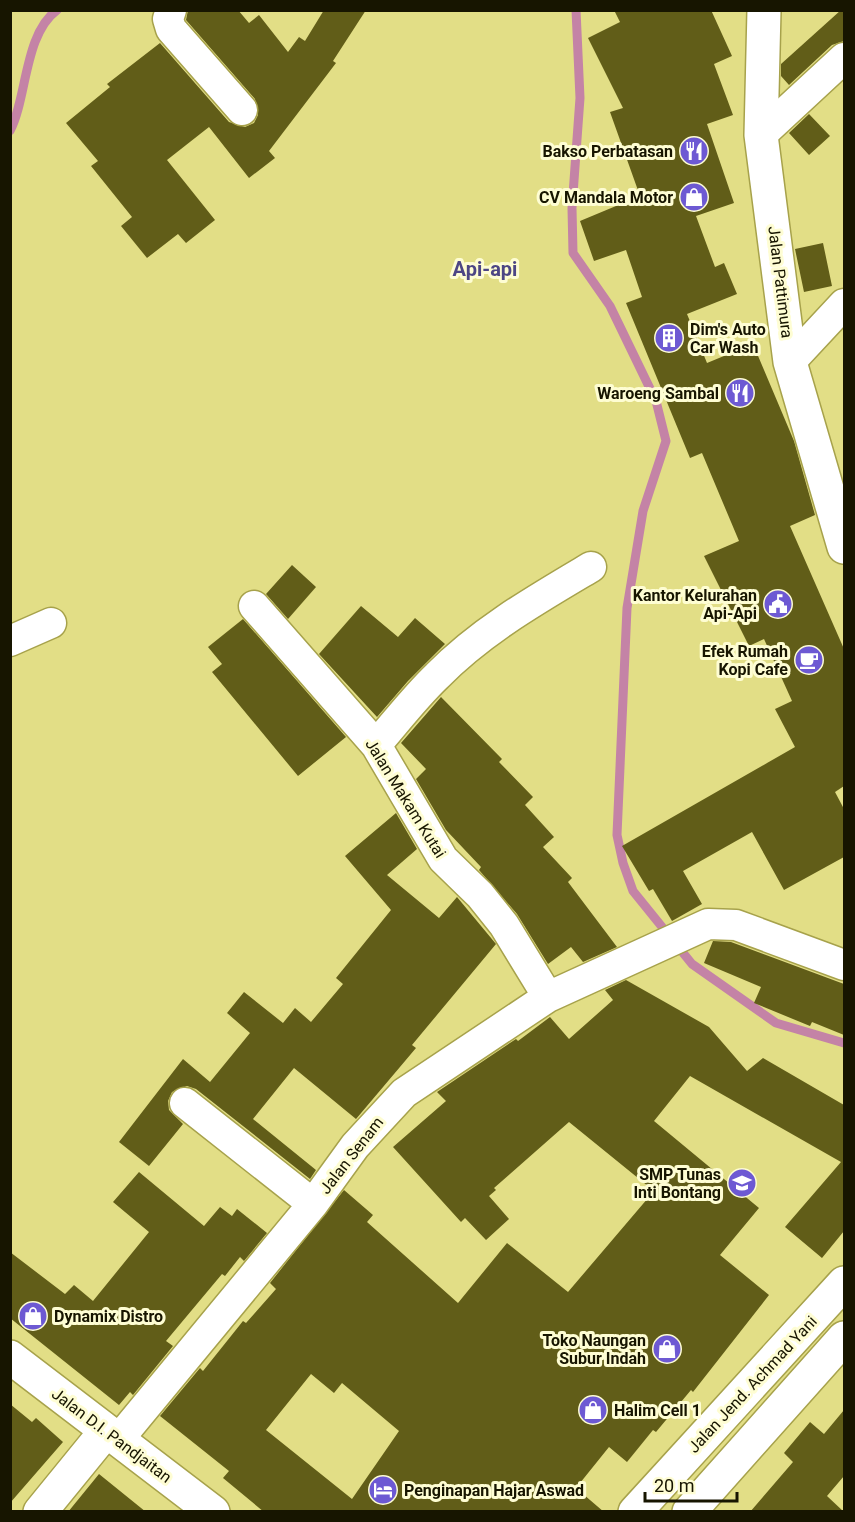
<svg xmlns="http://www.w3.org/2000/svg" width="855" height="1522" font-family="Roboto,sans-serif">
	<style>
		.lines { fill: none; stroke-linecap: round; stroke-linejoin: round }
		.stream { stroke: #c483a6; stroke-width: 9 }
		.building { fill: #615d18; fill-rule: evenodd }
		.street-casing { stroke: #a7a24b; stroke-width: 33 }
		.secondary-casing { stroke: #a7a24b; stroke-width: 36 }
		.street { stroke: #fff; stroke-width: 30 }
		.secondary { stroke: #fff; stroke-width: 33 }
		.labels { text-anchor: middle; stroke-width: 6; stroke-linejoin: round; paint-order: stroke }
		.poi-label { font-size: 16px; font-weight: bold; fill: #171500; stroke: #fefdd3; text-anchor: end }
		.street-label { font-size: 16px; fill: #171500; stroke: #fefdd3 }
		.quarter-label { font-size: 20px; font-weight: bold; fill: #4d4684; stroke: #fefdd3 }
	</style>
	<rect width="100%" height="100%" fill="#e2de86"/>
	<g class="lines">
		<path class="stream" d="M576 10 580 98 572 208 573 253 610 306 656 401 666 441 643 511 627 608 617 835 623 863 633 891 692 964 776 1023 844 1043
			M10 131C27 99 24 34 57 10"/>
	</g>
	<path class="building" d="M188 10H238L249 23 259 15 288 52 299 37 305 41 324 10H366L333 61 336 63 269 151 275 158 249 178 209 127 167 160 215 220 186 243 178 234 147 258 121 226 132 217 91 166 98 161 66 123 110 87 107 84 160 43 229 122 245 127 254 123 258 115 255 99 186 20Z
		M614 10H711L732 56 714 64 733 115 707 124 734 203 696 216 715 267 724 263 737 294 687 314 707 363 753 344 794 441 815 515 790 526 844 649V786L835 792 844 809V857L784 890 752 832 683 871 702 904 672 921 653 889 649 891 622 846 795 747 775 709 792 701 764 639 749 646 704 556 739 541 702 453 690 458 626 303 642 297 626 250 594 261 580 221 640 196 610 112 623 108 588 38 620 22Z
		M841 10H844V41L832 45 789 85 781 76V64Z
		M809 114 830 136 809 155 789 133Z
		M823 243 832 286 804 292 795 249Z
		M292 565 316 587 288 619 266 594Z
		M361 606 398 637 415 618 445 644 408 681 377 717 319 654Z
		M243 619 346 737 298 776 212 672 222 664 208 647Z
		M441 697 502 759 499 762 533 797 525 805 554 837 543 847 572 878 568 882 617 947 583 962 571 947 548 964 517 914 479 870 481 867 446 830 416 779 426 769 401 743Z
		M396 813 417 849 387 875 439 918 457 897 496 944 412 1045 416 1048 356 1119 294 1068 253 1119 316 1170 310 1179 196 1089 187 1086 172 1092 168 1101 169 1110 183 1124 149 1166 119 1142 183 1059 210 1082 250 1033 227 1013 244 992 283 1023 295 1008 311 1022 343 984 336 978 391 910 345 856Z
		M713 941 731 942 844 984V1035L812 1022 810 1026 754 1003 761 987 704 963Z
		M626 980 709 1027 747 1071 763 1058 844 1105V1231L822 1258 785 1227 841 1162 690 1076 654 1121 759 1208 720 1255 769 1295 693 1392 691 1390 656 1432 653 1430 627 1462 609 1447 576 1488 604 1512H264L223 1478 229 1471 160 1416 200 1368 203 1371 243 1321 246 1323 276 1289 270 1283 344 1190 373 1215 367 1222 458 1303 507 1243 568 1292 654 1191 569 1122 494 1188 496 1190 489 1196 509 1219 486 1240 465 1218 461 1222 393 1147 446 1101 437 1092 516 1039 518 1041 550 1017 569 1039 613 1000 605 990ZM311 1374 334 1393 342 1383 399 1431 352 1499 266 1430Z
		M139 1172 204 1226 220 1207 232 1216 237 1209 267 1233 244 1261 240 1257 225 1276 222 1274 166 1341 173 1346 133 1395 130 1392 119 1405 10 1318V1252L65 1294 74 1285 93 1301 149 1232 113 1202Z
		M10 1404 32 1422 36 1418 63 1442 10 1503Z
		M844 1410V1476L827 1496 844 1512H750L793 1462 784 1453 810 1422 824 1434Z
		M99 1474 146 1512H68Z"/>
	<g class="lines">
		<g class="street-casing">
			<path id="street" d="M171 10 168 19 171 29 242 110
				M761 135 844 58
				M790 362 844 304
				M254 606 376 745 443 859 480 895 504 925 548 997
				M10 641 51 623
				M376 745C396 722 415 697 437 676 481 631 537 599 591 567
				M185 1103 313 1204
				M118 1440 313 1204 355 1146 404 1093 548 997 708 924 736 925 844 965"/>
		</g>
		<g class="secondary-casing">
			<path id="secondary" d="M764 10 761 135 790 362 844 547
				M10 1357 213 1512
				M40 1512 106 1431
				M635 1512 844 1283
				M689 1512 844 1338"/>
		</g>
		<use href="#street" class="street"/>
		<use href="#secondary" class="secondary"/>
	</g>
	<defs>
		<g id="restaurant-disc" transform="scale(1.5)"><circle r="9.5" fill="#6d59d3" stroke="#fefdd3"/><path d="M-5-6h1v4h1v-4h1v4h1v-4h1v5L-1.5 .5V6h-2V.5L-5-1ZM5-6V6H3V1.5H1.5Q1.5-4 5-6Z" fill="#fff"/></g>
		<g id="shop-disc" transform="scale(1.5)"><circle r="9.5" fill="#6d59d3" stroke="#fefdd3"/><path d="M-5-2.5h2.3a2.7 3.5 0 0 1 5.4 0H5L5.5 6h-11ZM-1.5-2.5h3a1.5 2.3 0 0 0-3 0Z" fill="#fff"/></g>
		<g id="building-disc" transform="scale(1.5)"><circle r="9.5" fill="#6d59d3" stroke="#fefdd3"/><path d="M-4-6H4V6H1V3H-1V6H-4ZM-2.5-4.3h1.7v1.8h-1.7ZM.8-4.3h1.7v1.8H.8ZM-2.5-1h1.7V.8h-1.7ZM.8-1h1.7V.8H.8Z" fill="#fff"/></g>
		<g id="civic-disc" transform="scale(1.5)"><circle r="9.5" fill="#6d59d3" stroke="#fefdd3"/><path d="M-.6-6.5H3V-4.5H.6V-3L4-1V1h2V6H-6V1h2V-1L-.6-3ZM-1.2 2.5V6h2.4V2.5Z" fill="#fff"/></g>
		<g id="cafe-disc" transform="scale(1.5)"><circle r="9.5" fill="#6d59d3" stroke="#fefdd3"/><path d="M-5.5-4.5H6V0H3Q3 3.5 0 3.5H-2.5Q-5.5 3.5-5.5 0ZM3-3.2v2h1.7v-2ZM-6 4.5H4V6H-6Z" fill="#fff"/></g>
		<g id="school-disc" transform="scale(1.5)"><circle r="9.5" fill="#6d59d3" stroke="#fefdd3"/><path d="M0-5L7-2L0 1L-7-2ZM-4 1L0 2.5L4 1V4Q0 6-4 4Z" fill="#fff"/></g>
		<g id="hotel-disc" transform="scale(1.5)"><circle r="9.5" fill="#6d59d3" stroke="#fefdd3"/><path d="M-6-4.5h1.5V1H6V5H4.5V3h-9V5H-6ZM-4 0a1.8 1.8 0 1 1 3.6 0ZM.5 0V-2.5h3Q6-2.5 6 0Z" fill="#fff"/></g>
	</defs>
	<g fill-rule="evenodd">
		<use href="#restaurant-disc" x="694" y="151"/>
		<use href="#shop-disc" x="694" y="197"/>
		<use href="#building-disc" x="669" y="338"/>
		<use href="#restaurant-disc" x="740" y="393"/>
		<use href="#civic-disc" x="778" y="604"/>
		<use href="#cafe-disc" x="809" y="660"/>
		<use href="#school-disc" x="742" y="1183"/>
		<use href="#shop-disc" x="33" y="1316"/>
		<use href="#shop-disc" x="667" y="1349"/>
		<use href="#shop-disc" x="593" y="1410"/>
		<use href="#hotel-disc" x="383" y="1490"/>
	</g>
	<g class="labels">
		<g class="poi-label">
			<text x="673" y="157">Bakso Perbatasan</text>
			<text x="673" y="203">CV Mandala Motor</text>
			<text x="690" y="335" text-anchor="start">Dim's Auto<tspan x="690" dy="18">Car Wash</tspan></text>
			<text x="719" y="399">Waroeng Sambal</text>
			<text x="757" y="601">Kantor Kelurahan<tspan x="757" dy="18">Api-Api</tspan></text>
			<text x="788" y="657">Efek Rumah<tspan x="788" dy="18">Kopi Cafe</tspan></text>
			<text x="721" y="1180">SMP Tunas<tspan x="721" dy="18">Inti Bontang</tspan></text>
			<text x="54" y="1322" text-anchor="start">Dynamix Distro</text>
			<text x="646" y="1346">Toko Naungan<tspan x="646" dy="18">Subur Indah</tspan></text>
			<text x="614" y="1416" text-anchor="start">Halim Cell 1</text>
			<text x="404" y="1496" text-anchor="start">Penginapan Hajar Aswad</text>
		</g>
		<g class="street-label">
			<text transform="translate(781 282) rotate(83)" y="6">Jalan Pattimura</text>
			<text transform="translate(406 798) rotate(58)" y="6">Jalan Makam Kutai</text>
			<text transform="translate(351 1155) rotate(-52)" y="6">Jalan Senam</text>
			<text transform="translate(752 1384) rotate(-47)" y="6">Jalan Jend. Achmad Yani</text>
			<text transform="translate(112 1435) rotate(37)" y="6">Jalan D.I. Pandjaitan</text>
		</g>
		<g class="quarter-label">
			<text x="485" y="276">Api-api</text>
		</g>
	</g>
	<rect width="855" height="1522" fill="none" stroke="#171500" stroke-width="24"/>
	<path d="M645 1492v9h92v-9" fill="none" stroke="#171500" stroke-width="3"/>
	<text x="654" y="1492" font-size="18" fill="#171500" stroke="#fefdd3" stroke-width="4.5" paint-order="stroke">20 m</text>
</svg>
